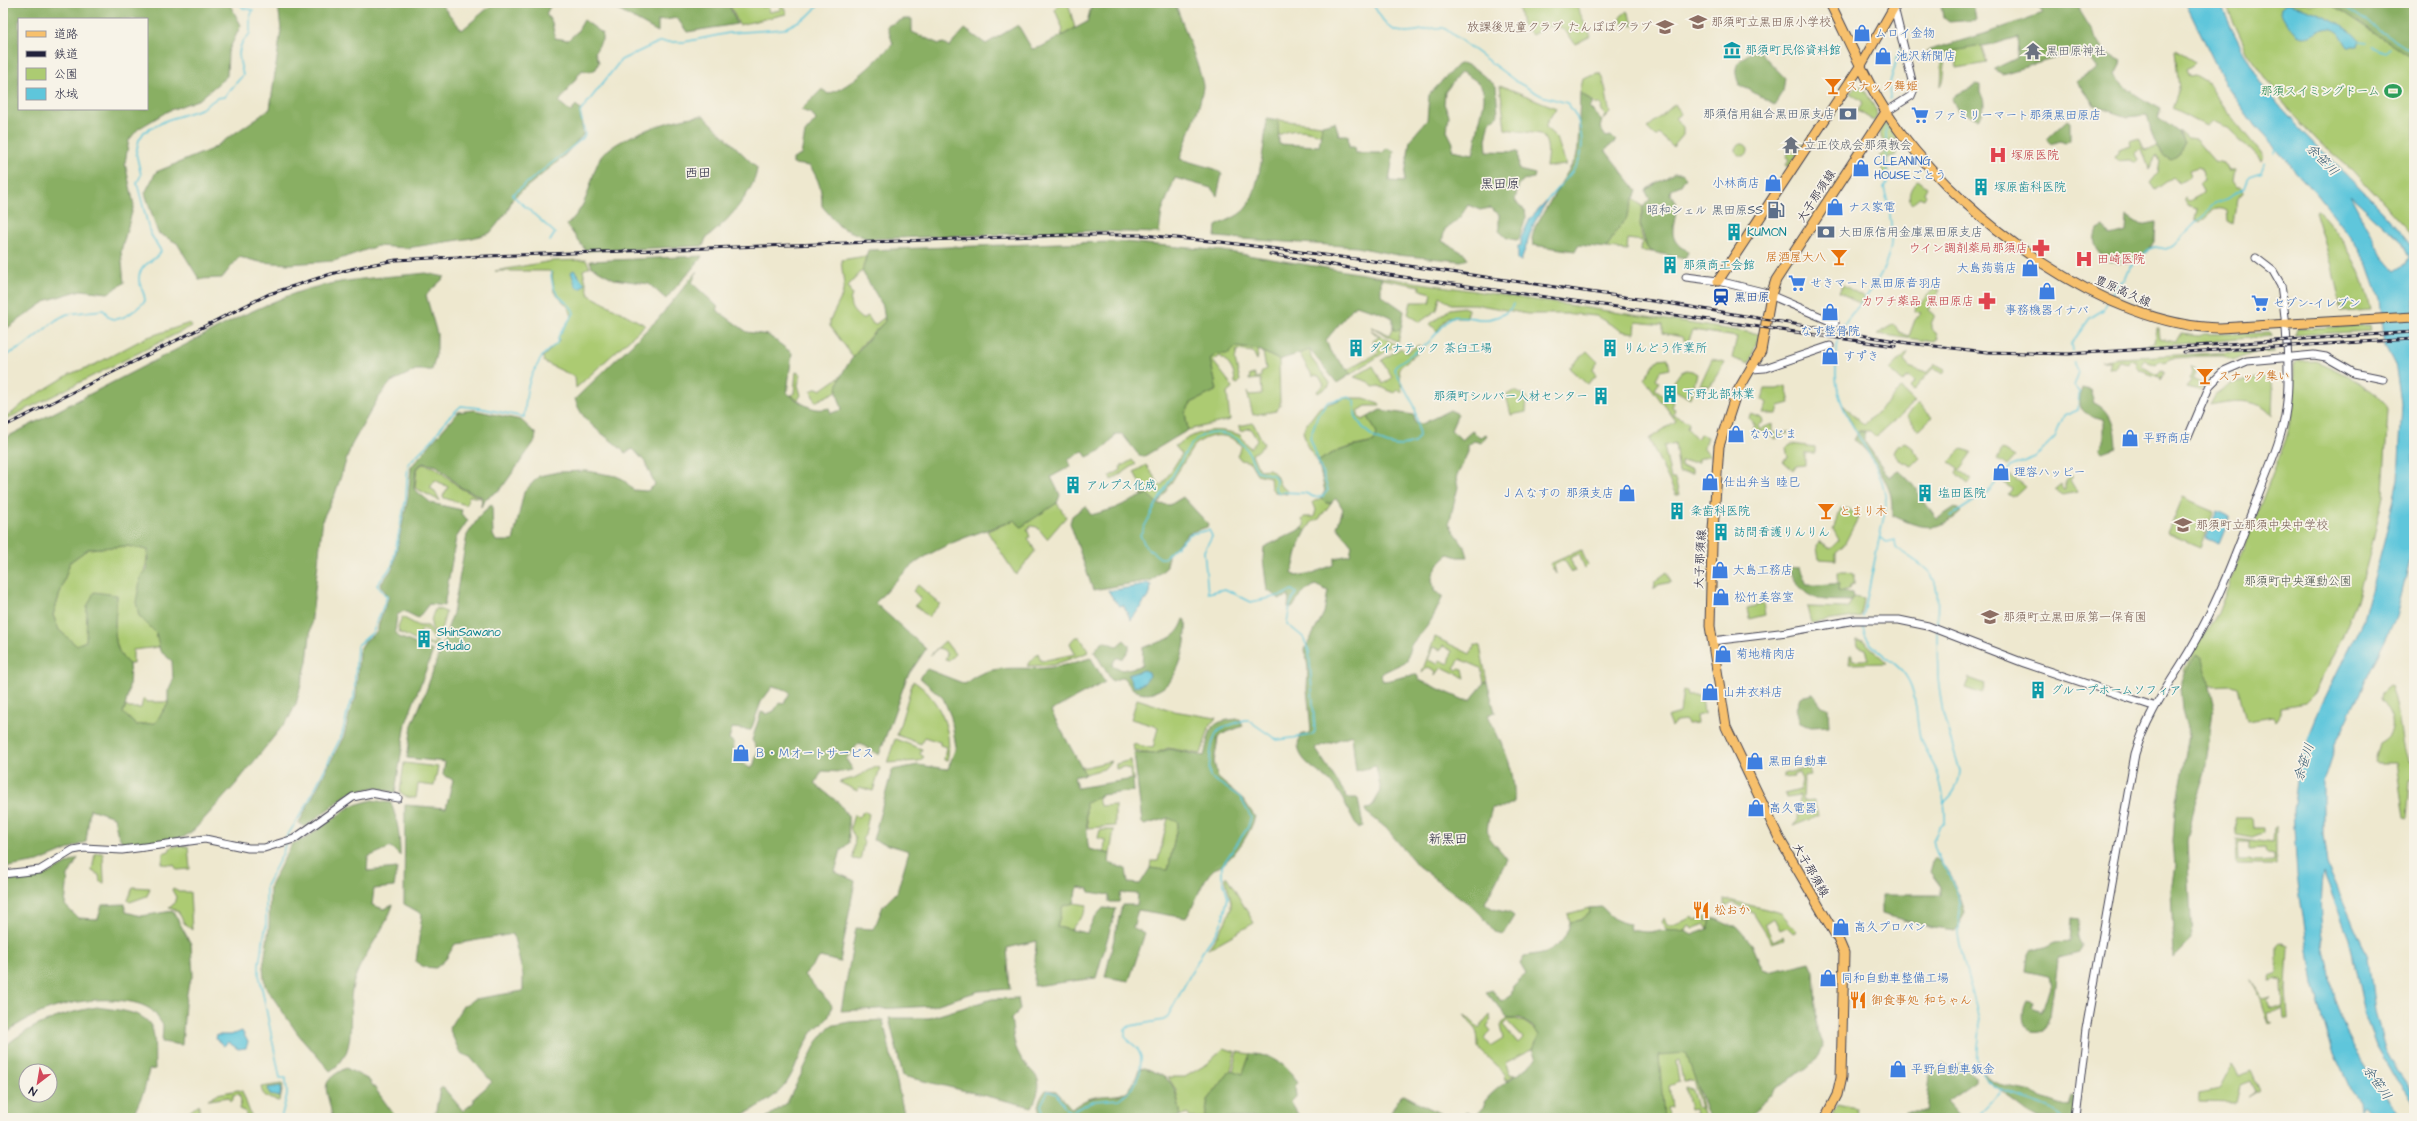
<svg xmlns="http://www.w3.org/2000/svg" width="2417" height="1121" font-family="'Architects Daughter','Klee One',sans-serif">
	<style>
		.green { fill: #accb72; stroke: #677656; fill-rule: evenodd }
		.forest { fill: #89af64; stroke: #566850; fill-rule: evenodd }
		.water { fill: #5ec6db; stroke: #40748b; fill-rule: evenodd }
		.lines { fill: none; stroke-linecap: round; stroke-linejoin: round }
		.stream { stroke: #5ec6db; stroke-width: 1.5 }
		.minor-casing { stroke: #414051; stroke-width: 9 }
		.major-casing { stroke: #414051; stroke-width: 11 }
		.minor { stroke: #fff; stroke-width: 7 }
		.major { stroke: #f7c06c; stroke-width: 9 }
		.rail-casing { stroke: #22223b; stroke-width: 3 }
		.rail { stroke: #f7f3e8; stroke-width: 1.5; stroke-dasharray: 4.5; stroke-linecap: butt }
		.labels { text-anchor: middle; stroke-width: 3.5; stroke-linejoin: round; paint-order: stroke }
		.education-label { font-size: 12px; fill: #785e54; stroke: #f7f3e8; text-anchor: start }
		.shop-label { font-size: 12px; fill: #366cbe; stroke: #f7f3e8; text-anchor: start }
		.culture-label { font-size: 12px; fill: #0d838f; stroke: #f7f3e8; text-anchor: start }
		.worship-label { font-size: 12px; fill: #5b616d; stroke: #f7f3e8; text-anchor: start }
		.food-label { font-size: 12px; fill: #c56008; stroke: #f7f3e8; text-anchor: start }
		.leisure-label { font-size: 12px; fill: #27864d; stroke: #f7f3e8; text-anchor: end }
		.service-label { font-size: 12px; fill: #4e5e75; stroke: #f7f3e8; text-anchor: end }
		.health-label { font-size: 12px; fill: #be3a42; stroke: #f7f3e8; text-anchor: start }
		.street-label { font-size: 12px; fill: #22223b; stroke: #f7f3e8 }
		.transit-label { font-size: 12px; fill: #164399; stroke: #f7f3e8; text-anchor: start }
		.park-label { font-size: 12px; fill: #4b554c; stroke: #f7f3e8 }
		.water-label { font-size: 13px; font-style: italic; fill: #375b73; stroke: #f7f3e8 }
		.neighbourhood-label { font-size: 13px; fill: #22223b; stroke: #f7f3e8 }
	</style>
	<rect width="100%" height="100%" fill="#f7f3e8"/>
	<filter id="ink" filterUnits="userSpaceOnUse"><feTurbulence type="fractalNoise" baseFrequency=".025" numOctaves="2"/><feDisplacementMap in="SourceGraphic" scale="8" xChannelSelector="R" yChannelSelector="G"/><feConvolveMatrix kernelMatrix="1 2 1 2 8 2 1 2 1" color-interpolation-filters="sRGB"/></filter>
	<filter id="wash" filterUnits="userSpaceOnUse"><feTurbulence type="fractalNoise" baseFrequency=".012" numOctaves="4" result="noise"/><feDisplacementMap in="SourceGraphic" scale="16" xChannelSelector="R" yChannelSelector="G"/><feGaussianBlur stdDeviation="0.9" result="paint"/><feColorMatrix in="noise" values="0 0 0 0 0 0 0 0 0 0 0 0 0 0 0 0 0 1.4 0 .05"/><feComposite in="paint" operator="in"/></filter>
	<g filter="url(#wash)">
		<rect width="100%" height="100%" fill="#eee8cf"/>
		<path class="green" d="M729 3H761L762 7 768 6 770 12 780 10 781 5 786 11V14L739 25Z
			M1060 3H1068L1075 28 1061 36 1063 29 1055 10Z
			M1518 3H1575L1591 36 1575 44C1560 21 1554 22 1532 35L1522 25Z
			M2225 3H2327L2344 12 2414 59V237L2352 170 2320 143 2292 114 2248 53Z
			M1627 11 1634 25H1624L1620 17Z
			M1981 45 1987 63 1956 68 1958 56 1950 57C1941 63 1947 78 1941 87L1942 63 1947 52Z
			M2175 50 2195 62 2194 64 2186 69 2189 76 2195 75 2207 82 2222 105 2264 157 2261 160 2228 128 2213 121 2207 126 2172 108 2179 89Z
			M1597 74H1601C1605 78 1607 104 1610 113L1603 120 1605 115 1601 109 1602 106 1599 103 1597 105 1580 92 1583 79Z
			M1500 85 1556 108 1546 124V128L1557 138 1566 165 1546 167C1547 156 1551 142 1540 134L1505 129Z
			M1863 87 1876 110 1877 116 1874 121 1858 111 1863 102 1850 93 1854 88Z
			M1675 104 1681 114 1675 118 1683 127V135L1673 147 1659 134 1656 137 1647 128Z
			M1278 120 1322 125V135C1306 129 1291 128 1277 136Z
			M1884 124 1889 127 1898 140 1897 141 1890 139 1888 143 1896 146V155L1887 158 1888 178 1881 172 1885 163 1879 156 1884 153 1885 143 1881 138 1880 129Z
			M2179 131 2188 139 2196 140 2214 161 2224 163 2229 171H2235L2233 181 2237 187H2242L2243 193 2237 198 2233 224 2228 221 2227 211C2215 204 2208 215 2200 222L2195 219 2197 208 2187 205 2184 199 2185 198 2189 201 2204 193 2199 184 2204 181 2202 169 2198 167 2189 170 2191 176 2179 183 2173 177 2155 190 2150 183 2159 172 2161 160 2156 156 2149 169 2142 149 2136 151 2135 154 2138 160 2136 163 2129 160 2117 161 2114 157 2118 154V150L2131 146 2130 141 2139 138 2145 150 2157 147 2159 151 2184 143Z
			M1801 143 1803 145 1789 167 1786 165 1789 159 1786 157 1788 152H1795Z
			M1736 150a6 6 0 1 1 12 0a6 6 0 1 1-12 0Z
			M1918 180 1927 187 1924 193 1926 195 1924 199 1919 197 1913 204C1905 197 1912 185 1918 180Z
			M1633 198 1643 207C1638 222 1639 243 1653 252L1641 251 1642 241 1628 239 1627 250 1607 248 1616 231 1626 219Z
			M2318 210C2344 239 2363 270 2371 310L2342 312 2331 263 2315 211Z
			M866 256 862 271 848 286 852 295C847 306 854 313 862 319L868 316 873 324H876L885 317V321L859 348 854 358 830 326V320L842 296 844 285 841 260Z
			M586 260 590 267 583 270 589 295 645 325 576 388 575 377 544 362 543 357 559 341 558 337 572 316 568 307 554 292 552 273 549 271H495L552 261Z
			M1381 277 1760 334 1749 364 1732 358 1737 337 1693 330 1687 344 1682 337 1663 333V325L1636 322 1635 333 1622 331 1596 316 1575 314H1527L1475 304H1451L1440 296 1437 310 1420 322 1408 314 1411 302H1430L1432 293 1420 290V286L1381 279Z
			M1843 285 1864 297 1860 304 1839 292Z
			M1936 289 1940 290 1929 310 1935 315 1931 324V329L1936 333 1938 338 1935 342 1877 334 1894 324 1899 332 1909 336 1915 320 1921 313 1915 311 1916 305C1925 302 1928 291 1936 289Z
			M1463 307 1468 309 1467 317H1448L1437 331 1430 324 1450 309Z
			M190 323 192 326 3 421V417L12 413 26 401 70 374 94 365 145 338Z
			M2370 325 2371 331 2295 335 2297 329Z
			M1372 327 1390 335 1393 329 1401 330 1398 342Z
			M2156 328H2158L2159 339 2176 342 2181 334 2199 336 2204 334 2271 333 2272 336 2148 347V344L2154 343Z
			M1371 330 1396 345 1351 374 1347 370 1379 352 1373 341 1379 337Z
			M1419 345 1421 349 1399 368 1402 392 1397 390 1394 393 1379 386 1373 387 1369 382 1354 377 1373 366 1383 384 1392 378 1382 360 1401 348 1406 353Z
			M1236 347 1259 350 1257 360 1253 352 1237 350 1235 360 1240 380 1238 384 1235 383C1235 371 1229 363 1220 356L1213 361 1230 383 1232 389 1227 393 1230 420 1188 430 1185 413 1191 403 1217 390 1210 359 1217 354 1229 353Z
			M1307 350H1310L1311 358 1330 383 1329 386 1318 393 1317 391 1324 385 1319 376 1312 375 1299 353Z
			M2274 350V352L2253 353 2232 361 2224 356H2200L2175 358 2165 363 2160 361 2156 365 2144 361 2141 366 2158 375 2161 371 2165 372 2160 380 2159 377 2140 371 2135 366 2136 362 2129 360 2127 363 2119 361 2115 369 2109 368 2111 361H2101L2117 358Z
			M1587 351 1598 362 1593 369 1596 376 1587 384 1569 368Z
			M1263 352 1279 360 1280 406 1276 411 1253 415 1247 392 1250 395 1262 394 1261 379 1249 380 1250 375 1255 374V378L1261 377V373L1266 369Z
			M1907 352 1904 361 1909 367 1926 373 1935 364 1945 369 1944 373 1933 368 1913 391 1909 388 1915 382 1908 377 1903 382 1890 370Z
			M1668 358 1670 369 1660 371 1656 379 1660 382 1655 389 1673 402 1671 407 1675 409 1673 415 1689 422 1687 428 1697 439 1700 434 1707 437 1703 448 1710 455 1698 459V462H1681V467L1692 469V473H1679L1675 443 1664 446 1671 479H1675L1679 495H1676L1649 439 1676 421 1644 378 1659 359Z
			M1712 359 1725 362 1710 386 1700 385Z
			M2315 361C2332 367 2383 392 2388 409L2383 495 2371 549 2357 601 2343 635 2315 693 2305 703 2281 707V713L2275 721 2273 717 2246 721 2238 687 2232 685 2208 686 2207 681 2186 673 2184 669 2218 613 2286 439 2293 409 2294 365 2297 362Z
			M2191 366 2197 370 2193 379 2204 385 2200 391 2187 388 2192 381 2190 379 2193 372Z
			M1686 370 1692 371 1697 374 1690 399 1670 387 1680 373Z
			M796 372 801 374 798 385 801 395 798 400 791 395 794 394Z
			M841 376 837 391 815 402 811 391 817 388 821 390Z
			M2267 376 2273 388 2272 416C2258 396 2229 401 2210 405L2216 394 2231 383Z
			M1786 386 1790 403 1779 406 1777 414H1763L1767 403 1762 399 1765 389H1777Z
			M1901 389 1915 402 1876 437 1870 431H1859L1857 434 1843 405 1864 425Z
			M1515 391 1527 397 1526 412 1511 415 1506 395Z
			M1345 398H1364L1379 403 1380 406H1366L1358 411V416L1362 420 1368 417 1377 433 1374 442C1355 446 1334 449 1318 462L1307 446 1303 431 1306 425 1320 407Z
			M1918 404 1932 417 1919 430 1906 416Z
			M1750 414 1762 418 1763 422 1758 425 1760 429 1772 424V433L1791 432 1775 439 1760 430 1759 432 1752 431 1755 424 1749 419Z
			M1253 423 1264 444 1258 451 1252 454 1258 468 1259 470 1269 469C1276 473 1277 478 1280 485 1282 488 1285 488 1287 491V494L1275 492 1271 488 1270 477 1257 474 1250 462 1241 460 1237 455 1242 446C1228 431 1207 433 1193 447L1158 504 1147 494 1141 495 1142 487 1134 472 1146 465 1160 485H1162L1182 454 1175 446C1198 431 1213 426 1240 435L1250 448 1257 440 1250 428 1240 431 1239 426Z
			M1905 442 1913 448 1914 452 1920 458 1912 466 1899 460 1893 453 1896 446Z
			M1792 444 1815 447V453H1805V465L1796 466 1793 470 1783 461 1788 458 1786 448Z
			M1962 449 1972 452 1959 470 1972 480 1968 484 1956 473 1958 468 1949 462Z
			M2002 449 2015 457 2007 466 1997 459Z
			M1132 460 1136 464 1112 480 1110 476 1121 470 1120 467Z
			M423 464 436 468 460 488 481 498 469 496 466 505 444 498 443 496 448 487 435 480 430 488 435 491 440 501 415 488 417 468Z
			M2010 475 2025 486 2013 497 2008 494 2012 489 2004 483Z
			M2071 476 2073 477 2070 480 2077 492 2063 495 2055 490 2062 484 2064 490H2066V480Z
			M2182 497 2214 511 2200 547 2167 533Z
			M1321 498 1326 503H1331L1319 519 1312 522 1306 531 1303 528 1305 525 1302 520 1304 517H1314L1316 510 1313 502Z
			M1057 503 1066 517 1047 539 1037 527 1031 526 1027 529 1030 537 1028 538 1035 551 1016 575 987 531 1015 520 1021 527Z
			M1841 508 1848 509 1859 516 1844 545 1836 552V560L1819 559 1817 546 1819 541 1830 549 1839 540 1833 529Z
			M127 546 148 550 139 616 156 633 159 647 133 650V664H129C109 649 116 618 117 595L88 627 86 641 76 645 59 630 53 615 70 562 88 549Z
			M1581 550 1588 565 1585 568 1579 554 1570 558 1575 571 1572 572 1564 560 1554 565 1556 574 1550 564Z
			M1667 572 1671 582 1658 585 1654 590 1655 581Z
			M1837 572H1847L1854 574V584L1851 585 1850 589 1838 592Z
			M918 585 940 604 928 617 915 605 921 599 913 591Z
			M1853 597 1864 599 1861 616 1811 623 1807 607 1848 608Z
			M1763 604 1765 615 1749 619 1747 608Z
			M436 608 446 612 439 637C428 629 430 618 436 608Z
			M402 617 419 626H428L438 641 436 647 420 643 399 632 398 627ZM422 629 427 631 435 641 434 644 418 641Z
			M1075 637H1080L1089 652 1053 665 1027 666 1038 653 1041 661 1075 654 1070 643Z
			M1435 637 1470 654 1475 645 1480 646 1487 682H1484L1481 668 1460 659 1454 668 1457 670 1459 668 1463 669 1465 678 1442 667 1435 676 1436 671 1428 667 1422 672ZM1443 646 1452 651 1449 664 1440 660 1438 664 1428 660 1433 647 1440 650Z
			M1856 640 1864 641 1887 663 1849 664 1850 655H1852V660H1869L1866 649 1857 646Z
			M945 641 955 654 949 660 945 659 947 655 944 650 938 648 930 655Z
			M1969 678 1985 684 1982 694 1965 688Z
			M913 681C939 697 954 732 947 761L944 760 946 747 940 745V742L924 737 921 744 897 735Z
			M2389 685 2391 686C2400 710 2399 736 2407 761L2414 763V780L2410 781 2407 818 2404 817 2396 763H2378L2374 761 2379 743C2400 732 2393 714 2380 699L2381 692Z
			M1683 690 1686 691 1687 696H1702L1704 714 1696 716 1697 723 1688 724 1685 720 1676 721 1671 727 1667 717 1680 713Z
			M145 699 146 702H168V704L155 723 136 725 123 713 126 706 129 708H141L143 700Z
			M1137 699 1174 711 1216 718 1210 725 1201 754 1168 748 1154 754 1134 751 1133 744 1153 748 1158 727 1131 719Z
			M895 739 922 749 920 754 924 757 919 761 887 763Z
			M1131 760 1133 779 1131 780 1130 770 1123 767 1116 769V764Z
			M1111 761 1104 769 1085 774 1081 767H1086Z
			M404 763 438 767 434 786 418 784 416 798 407 797 400 792Z
			M876 767 880 768 873 791 859 787 857 791 839 782 854 778Z
			M1804 768 1809 769 1811 775 1804 776 1803 801 1814 800 1818 816 1793 826 1798 820 1800 796 1786 798 1785 794 1800 790 1802 780 1799 772 1793 774 1794 777 1783 778V774Z
			M1098 797 1100 806 1115 805V826L1088 828 1085 803Z
			M864 811 869 814 865 835 862 839 864 842 860 860 853 859 855 838 850 828 854 815 858 817Z
			M1168 818 1178 821 1168 871 1150 868 1151 861H1158Z
			M2235 818H2252L2253 828H2263V833L2252 837 2236 834Z
			M2274 828H2276V865H2237L2236 838 2273 843ZM2238 841H2250V849L2266 848 2267 854 2274 855V861L2251 862 2250 860H2239Z
			M1100 830H1114L1110 854 1104 852 1105 840 1098 838Z
			M188 846 190 869 177 870 174 865 162 864 163 853 169 851 171 847Z
			M95 853H103L104 883 100 882 99 875 92 871Z
			M1225 877H1227L1254 923 1208 949 1225 923 1231 909V901Z
			M133 887 150 888 147 896 130 902 128 900Z
			M173 888 181 892H190L192 930 184 923 178 911 169 908 174 904 176 897 172 890Z
			M1725 899 1781 913 1797 931 1793 933 1787 927 1780 930 1774 918 1765 924 1773 941 1783 936 1784 939 1772 943 1753 913 1733 903 1725 907Z
			M1074 903 1087 905C1086 916 1076 921 1071 930L1057 927 1063 905Z
			M1589 908 1590 913 1581 920 1570 922 1568 914Z
			M1707 916 1706 922 1711 918 1708 929 1705 924 1692 929 1690 926 1687 927 1685 931 1667 929 1662 922 1664 918 1669 925H1674L1693 917 1695 920Z
			M2280 943 2288 946 2286 989 2288 1020 2284 1019 2283 1009 2268 1012 2269 1021 2272 1023 2269 1024 2261 1000 2251 980 2263 999 2271 997 2267 1000 2270 1007H2283L2282 980 2275 979 2270 981 2269 977 2277 974V946Z
			M1464 1014 1479 1028 1490 1015 1492 1020 1487 1026 1491 1031 1484 1038 1490 1047 1503 1039 1500 1026 1507 1018C1521 1019 1529 1023 1539 1035L1533 1049 1505 1063 1510 1074 1515 1075 1506 1080 1505 1074 1481 1051 1478 1047C1478 1023 1474 1031 1464 1014ZM1507 1021 1523 1038 1518 1043 1503 1025Z
			M1224 1048 1236 1052 1231 1070 1208 1100 1205 1118H1190L1188 1113 1181 1116 1176 1090 1168 1077H1185L1207 1064Z
			M1688 1049 1705 1118H1672L1696 1115 1695 1110 1690 1111 1685 1087 1692 1089 1697 1108 1701 1109 1693 1080 1683 1081 1679 1061 1676 1062 1679 1082 1669 1086 1672 1107 1667 1108 1668 1118H1662L1656 1053Z
			M1238 1052 1250 1054 1243 1074 1233 1071Z
			M2232 1065 2239 1076 2250 1071 2259 1091 2247 1098 2255 1092 2250 1081 2240 1085 2236 1103 2199 1102V1094L2219 1090Z
			M281 1084 283 1085 280 1101C271 1100 262 1097 261 1087Z
			M238 1090 242 1091 252 1118H246V1112L239 1109 241 1101 239 1094 233 1095V1100L231 1101 229 1097 210 1100 208 1099 217 1094Z
			M199 1104V1118L187 1114Z
			M1838 1104 1856 1108 1858 1118H1841L1832 1114Z"/>
		<path class="forest" d="M3 3H229L241 25 228 52 227 76 200 99 168 111 138 129 129 140 125 163 134 205 121 251 124 283 108 293 81 290 48 300 3 331ZM19 19H147V109H19Z
			M278 3H440L462 30 494 3H552L546 14 552 22 555 38 568 40 577 32 584 20 602 33V40L595 52 599 62 596 69 590 72 582 70 559 102 571 112 576 105 580 109 583 135 561 159 513 198 507 212 490 233 472 238 407 248 377 246 334 261 289 264 260 262 239 257 222 278 199 279 177 243 158 233 145 193 156 172 212 149 270 109 281 30Z
			M605 3H728L737 24 687 32 677 18 658 21V32Z
			M1092 3H1175C1179 14 1204 79 1203 87 1200 112 1187 135 1180 159L1215 169 1222 174 1217 196 1211 188 1175 178 1162 211 1159 233 1096 231 868 239 840 227 822 206C822 190 819 180 810 166L793 164V159L801 155 805 133 816 120 812 114 801 110 822 89 828 94C853 86 875 61 893 44L887 26 904 19H912V32L939 44 944 43 949 47 965 29 986 44 1018 25 1032 49 1041 47 1087 22Z
			M1943 3H1973L1976 20 1949 22 1943 17 1941 6Z
			M2035 3H2079L2080 11 2106 53 2122 61 2115 75C2128 92 2142 99 2161 109L2158 117 2178 132 2184 143 2181 153 2171 160C2154 153 2152 132 2147 115L2127 117 2095 106 2077 81 2097 69 2087 55 2062 56 2002 74 1994 69 2017 58 2018 37 1998 43 1932 55 1926 51 1984 34 2043 13Z
			M2327 3H2414V59L2344 12Z
			M1754 51H1759L1785 78 1783 91 1774 105 1748 89 1740 86C1731 67 1737 60 1754 51Z
			M1463 63 1474 68 1496 86 1498 114 1496 118 1490 121 1486 140 1487 151 1518 152 1519 170 1535 174 1534 178C1519 180 1518 186 1515 200L1519 206 1525 210 1526 217 1519 239 1516 240 1507 238 1499 231V214L1490 208 1480 210 1468 205 1458 220 1445 229 1442 241 1465 254 1468 259 1461 261 1397 255 1357 247 1215 237 1216 226C1225 221 1238 217 1245 209 1259 194 1265 139 1267 118L1278 120 1279 144 1319 146 1322 125 1335 122 1339 135H1348L1349 147H1355L1356 153H1382L1387 148 1394 151 1389 181 1404 182 1410 140 1427 120 1429 95 1457 65ZM1461 72C1490 86 1486 95 1479 123 1477 133 1476 144 1473 154L1452 150 1453 143 1447 131 1449 115 1444 104 1445 92Z
			M1976 84 1980 85V93C1986 100 1985 113 1978 119L1958 111 1952 99C1958 91 1969 91 1976 84Z
			M1580 92 1593 103 1589 107 1602 120 1600 128 1606 137 1611 136 1616 141 1605 150 1637 191 1626 219 1616 231 1607 248 1578 245 1575 251 1533 245 1532 238 1535 227 1576 158 1578 148Z
			M704 116 757 168C756 190 724 226 706 238L703 246 586 251 567 225C591 201 587 187 599 160 609 139 681 115 704 116Z
			M2067 120 2070 122V140L2065 143 2060 141 2052 144 2047 139Z
			M1674 173H1682L1686 177 1681 185 1671 189 1670 194C1685 210 1666 227 1676 242 1679 246 1685 248 1688 252L1685 259 1653 252 1647 248 1640 224 1643 207 1650 199 1646 192 1647 189Z
			M2127 216 2141 225 2156 222 2155 242 2137 263 2107 261C2097 250 2091 244 2097 229L2103 226 2111 236 2126 232Z
			M1124 242 1223 251 1381 277V295L1404 311 1401 329 1397 331 1393 329V318L1377 311 1355 305 1326 340 1330 351 1351 374 1337 383 1310 350 1279 360 1259 350 1236 347 1229 354H1217L1210 359 1217 390 1191 403 1185 413 1188 430 1143 457 1138 454 1122 434H1115C1110 447 1100 451 1087 457L1083 451 1068 460 1071 466 1051 477 1060 495 1057 503 1021 527 1015 520C979 533 934 545 905 572 894 582 885 593 875 603L926 649 907 677 879 755 859 743 846 759 853 770 842 772 822 771 815 784 839 803 848 816 849 843 841 850 835 872 855 881 840 962 820 957 804 975 832 1005C829 1025 821 1020 812 1033 801 1049 796 1070 785 1085 773 1100 754 1109 737 1118H432L436 1110 440 1089 443 1087 463 1111 474 1102V1098L492 1082 470 1057 460 1053 449 1028 463 1006 475 999 523 991V975L513 934 455 944 446 959 436 968 424 967 416 962 422 914 404 904 405 805 446 808 453 780 443 775 445 762 407 758 412 725 426 691 453 613 467 535 481 514 492 504 493 535 496 541H513L524 492 539 476 558 472 587 471 616 476 623 479 633 490 647 491 655 485 645 462 633 449 625 453C607 434 583 426 575 399L658 319 697 271 692 283 717 306 718 311 747 332 768 335 792 353 787 393C800 402 812 413 829 408L831 413 842 410C841 404 838 398 837 392 836 370 871 337 885 321L883 306 862 271 868 250 1059 243ZM773 686 787 690 790 693 784 703 780 702 774 711 767 714 761 712 752 740 758 750 754 764 751 769 744 764 733 762 734 743 729 739 732 728 751 730 761 702Z
			M702 256C701 260 672 291 666 299L649 284 614 279 592 267 590 261Z
			M426 273 445 277 426 295 437 334V350L432 370H416L391 382 377 400 351 446 335 494 323 518 307 662 296 704 289 718 235 785 194 830 184 837 124 846 117 832 114 817 90 809 86 842 38 862 3 868V439L241 316C265 306 290 293 316 287 352 278 389 277 426 273ZM127 546 148 550 147 570 141 576 136 602 139 616 156 633 160 651 172 661 173 680 168 691V704L155 723 136 725 123 713C128 698 131 681 129 664 109 649 116 618 117 595L94 592 87 607 86 641 76 645 59 630 53 615 70 562 88 549Z
			M2082 388 2090 390 2094 403C2112 411 2115 428 2116 447L2102 452 2100 448 2104 441V419C2084 415 2075 410 2082 388Z
			M474 410 521 420 536 434 535 441 501 489 485 499 481 507 482 497 460 487 437 466 423 463 416 468 414 489 431 503 462 510 461 514 468 520 456 538 444 606 429 604 418 618 404 611 397 615 395 631 399 637 433 651 406 723 395 793 376 787 349 793 305 827 299 823 344 736 351 708 356 698 359 651 365 641 378 631C377 623 386 606 389 597L380 585 393 568 408 498 411 467 458 412Z
			M1380 410 1414 415 1415 423 1422 424 1450 410 1458 414 1451 430 1462 440 1472 431 1480 437 1486 434 1487 435 1481 443 1474 441 1468 445V452L1456 478 1458 487 1449 524 1465 547 1468 557H1458L1449 554C1442 558 1433 570 1432 579 1432 583 1435 586 1434 591L1443 596C1438 607 1433 619 1425 629 1414 643 1410 640 1407 661L1380 674 1383 681C1395 680 1405 675 1417 675L1419 680 1464 700H1471C1475 693 1481 689 1484 682H1487L1495 712 1488 715C1502 747 1516 766 1514 802L1503 808H1492C1482 841 1489 834 1507 859L1485 903C1495 914 1508 909 1514 916L1503 934 1495 932 1477 910 1418 866 1386 828 1366 812 1365 809 1371 808 1381 791 1376 766 1356 771 1352 735 1315 748 1348 798H1358L1363 826 1358 828C1350 814 1342 794 1331 783 1318 769 1291 760 1300 735L1309 733 1311 730 1307 689 1308 668 1305 649 1324 613 1328 591 1315 585 1301 594 1293 607H1288L1289 596 1280 599 1267 590 1263 559 1264 547 1303 528 1306 531 1299 545 1292 573 1296 576 1313 573 1333 565 1335 558 1350 555 1352 545 1337 527 1343 509 1337 499H1335L1331 503H1326L1321 498 1325 491 1318 462C1334 449 1355 447 1374 442L1377 433 1368 417Z
			M1859 431 1865 432V442L1889 477 1898 471C1912 478 1926 507 1937 519L1955 507 1961 512C1938 534 1918 528 1892 515 1892 509 1892 502 1891 496 1887 480 1868 448 1854 440Z
			M1147 494 1158 504 1170 505 1183 497 1208 524 1207 527 1188 533 1168 555 1167 567 1152 580 1093 590 1070 523 1072 516 1085 506 1091 515 1113 509Z
			M1786 567 1800 568 1807 585C1818 586 1827 583 1839 584L1838 591 1852 593 1853 597 1851 601C1835 600 1815 603 1803 590 1796 584 1792 574 1786 567Z
			M1184 619 1186 620C1188 645 1178 691 1148 693 1143 693 1137 692 1133 689 1130 686 1126 681 1123 677L1112 681 1094 651 1103 641 1117 646 1124 640 1129 645V650L1123 658H1116L1112 665 1122 670 1142 666 1143 648C1162 640 1177 641 1184 619Z
			M2196 656 2203 659 2214 703 2205 772 2195 803 2187 842 2192 939 2174 957 2171 890 2175 865 2173 841 2175 811 2189 735 2182 710 2180 688 2185 672Z
			M1091 658 1105 682 1051 711 1085 774 1074 777 1077 788 1133 779 1134 791 1102 795 1086 803C1086 810 1087 846 1089 849L1110 854 1109 863 1126 869 1128 883 1140 884 1150 868 1168 870 1178 822 1168 818 1144 825 1142 823 1134 753 1154 754 1169 749 1204 756C1211 729 1208 720 1240 719L1243 726 1222 734 1218 738 1214 762 1218 778 1243 799 1255 817C1250 834 1236 854 1222 865 1220 867 1216 868 1214 869 1201 880 1196 904 1186 918L1138 910 1133 928 1145 933 1129 981 1105 977 1122 905H1137L1138 894 1121 893 1119 902H1109V895L1090 892 1089 889 1079 887 1076 890 1074 903 1063 906 1057 927 1087 933 1094 918 1103 908 1116 909 1096 978 1034 986 1036 941 1007 948 1010 989 979 991 932 1006 841 1011 856 928 874 929 883 906 897 892 909 851 873 840 892 770 918 765 948 769 956 747 951 717 943 698 919 677 927 669 965 684C991 660 1023 672 1054 667 1067 665 1079 661 1091 658Z
			M1813 694 1822 706 1828 708 1829 726 1811 727 1800 723 1796 709 1800 697Z
			M372 800 391 803C398 821 400 837 400 856L391 847 368 857 367 871 397 868 394 887 374 889 372 905 384 909 393 905C383 935 357 959 352 990 347 1018 359 1054 330 1071L298 1034 265 986 263 968 269 929 270 886 292 844 306 838 351 806Z
			M78 858 68 876 65 905 78 918 98 919 102 905 125 904 126 912 141 916 173 911 191 944 193 975 189 983 185 1004 182 1045 162 1042 163 1025C159 1020 155 1012 150 1009 139 1002 126 1001 114 1000 74 998 35 1010 3 1035V881L43 876Z
			M1934 858C1947 863 1962 900 1965 913L1955 931 1932 928 1882 914V895H1941V887L1930 872Z
			M1602 907C1610 916 1618 923 1630 924L1631 930C1637 931 1642 932 1648 932 1666 932 1675 925 1692 935L1708 929 1711 918C1721 919 1725 926 1736 926L1752 944 1763 970 1769 972 1810 962 1814 971 1817 1030 1823 1047 1819 1057 1803 1071 1777 1086 1751 1118H1709L1686 1053 1659 1055 1664 1118H1465L1467 1112 1475 1117 1485 1106 1484 1102C1499 1083 1521 1075 1537 1058L1533 1049 1539 1035 1532 1026 1519 1018H1508L1486 992 1492 990 1501 1001 1511 995 1513 986 1526 974 1520 964 1524 956C1549 953 1564 949 1570 922L1581 920 1590 913 1589 908Z
			M2072 919 2080 920 2077 938 2081 946 2079 953 2059 958 2057 961 2050 1016 2044 1030C2023 1037 2019 1016 2027 1001L2034 1003 2032 1008 2042 1012 2050 987 2048 976 2026 971 2028 953 2031 948C2042 952 2047 946 2056 943 2061 942 2065 943 2070 942Z
			M1018 998 1020 1010 1011 1019C1013 1029 1013 1041 1017 1050 1028 1077 1050 1071 1032 1107L903 1076 889 1018H929L992 999Z
			M97 1007C113 1010 145 1010 152 1028 156 1039 154 1057 155 1069L149 1070 144 1091 132 1118H3V1048C29 1025 63 1013 97 1007ZM26 1071H50V1095H26Z
			M883 1020 905 1118H766L787 1103 817 1042 830 1026 849 1022Z
			M1250 1054C1273 1054 1285 1064 1298 1082L1295 1086 1296 1097 1291 1102 1300 1118H1205L1208 1100 1231 1070 1243 1074Z
			M1978 1060 1983 1072 1990 1080 2006 1087 2033 1092 2041 1098 2069 1107 2072 1096 2075 1097 2073 1118H2039L2027 1111 1985 1079Z
			M1943 1062 1952 1070 1960 1062 1975 1076V1081L1947 1101 1962 1118H1904L1905 1112H1926L1930 1076Z
			M346 1068 369 1080 395 1116 403 1118H332C329 1089 315 1084 346 1068Z
			M1145 1068C1176 1080 1174 1085 1181 1116L1177 1118H1043C1035 1108 1039 1099 1046 1090L1056 1091 1071 1108C1077 1106 1082 1101 1088 1099 1114 1090 1128 1106 1139 1069Z
			M1404 1095 1443 1115 1456 1118H1388L1400 1096Z"/>
		<path class="water" d="M2186 3H2220C2237 40 2255 79 2283 110 2325 157 2374 198 2414 248V543L2396 617 2335 745 2323 782V834L2327 865 2368 957 2375 1011 2385 1048 2397 1070 2414 1094V1103L2396 1079 2376 1045 2366 1019 2349 938 2323 872C2318 903 2321 933 2328 963 2330 974 2331 986 2334 997 2346 1042 2373 1082 2403 1118H2375L2363 1105 2360 1109 2359 1100 2350 1088 2332 1049 2313 984 2297 875 2293 811 2298 774 2309 736 2322 704 2363 620 2384 542 2398 480 2402 404 2397 369 2385 346 2380 299 2367 262 2340 223 2316 193 2255 126 2225 84ZM2350 195 2401 241 2409 256 2406 264 2395 271 2382 256Z
			M2287 4C2309 8 2345 22 2359 40L2357 47H2348C2344 42 2342 35 2338 32 2317 16 2306 61 2281 13L2282 8Z
			M1547 201 1534 223 1521 261 1518 260V246L1521 245V238L1530 219Z
			M574 270 585 284 581 289 576 287 571 272Z
			M2217 511 2230 517 2219 544 2205 538Z
			M1146 583 1151 585 1150 594 1131 620 1123 605 1119 606 1108 591 1140 586Z
			M1143 670 1149 672 1150 676 1144 683 1134 687 1128 675Z
			M242 1031 248 1042 246 1048 238 1049 228 1042 224 1046 216 1039 217 1035H231Z
			M281 1086 280 1097 270 1095 268 1088Z"/>
		<g class="lines">
			<path class="stream" d="M1372 3C1387 27 1391 37 1422 30 1429 29 1436 27 1444 28L1517 82 1542 96 1567 103C1576 113 1579 121 1581 134 1587 168 1563 178 1546 202
				M2339 3 2414 53
				M2359 42 2367 43
				M2372 47 2385 52 2390 48
				M1890 99 1889 86 1900 48
				M2275 153 2276 147
				M550 241 555 233 512 195 583 138 585 134 580 112 621 60 659 42H684L729 33 784 29 808 16 821 3
				M2111 296 2116 285 2125 280 2130 268 2149 249 2155 247 2166 249 2174 245 2215 203 2226 199 2245 188 2249 176 2261 172 2265 162
				M2072 351 2071 344 2090 318 2103 310 2107 303
				M3 357 24 346 56 320 67 314 103 310C107 312 106 315 109 317 119 325 138 308 145 301 145 293 140 288 139 280 138 263 157 261 161 251L150 233 137 183 141 175 136 153 139 140 144 132 167 120 201 109 217 98 224 97 243 75C241 65 236 53 242 43 244 39 248 37 250 33V17L253 10 243 8 239 3
				M1951 516 1988 492 2010 467 2035 457 2055 437 2064 415 2078 409 2079 392 2074 386 2079 372 2074 362
				M1880 538 1887 542 1895 540 1896 548C1907 556 1920 562 1929 572 1941 585 1937 610 1937 626
				M1863 617 1886 506C1886 458 1837 424 1836 375 1836 360 1836 344 1841 330 1845 320 1856 309 1863 301 1894 261 1898 238 1884 188L1887 184 1886 128
				M1863 623C1862 647 1890 656 1903 672 1918 690 1915 715 1920 737 1923 750 1932 760 1937 772 1942 784 1946 810 1945 823L1940 827 1933 840C1936 861 1953 877 1959 898 1963 909 1957 921 1958 934 1962 963 1973 990 1979 1019 1983 1039 1970 1060 1985 1078 2004 1101 2043 1096 2062 1118
				M1937 632 1938 679 1943 714 1960 771C1959 785 1954 795 1943 803
				M286 838 306 806 342 735 349 706 354 698 357 646 373 632 387 597 377 585 392 566 406 498 408 464 432 440 447 419 461 406 480 408 524 417 527 390 531 376 543 355 557 343 559 335 574 313C571 299 552 303 551 272
				M2360 1109V1118
				M281 1118 287 1095 286 1078H280L259 974V963L266 926V886L283 853 285 844
				M1045 1118 1041 1105 1048 1091 1057 1094 1066 1109 1071 1112 1093 1101 1119 1099 1133 1088 1140 1072 1141 1057 1138 1049 1125 1037V1029L1130 1026 1164 1020 1168 1016 1203 951 1218 930 1223 919 1228 897 1222 876V866L1248 827 1251 817 1240 797 1210 777C1208 768 1211 738 1218 731 1224 726 1237 723 1244 720H1248L1277 740 1312 735 1315 731 1309 651 1303 637 1287 624 1290 605 1296 593 1292 590 1283 595 1251 602 1225 589 1208 593 1204 551 1212 536 1209 530 1190 534 1164 558H1160L1146 547 1140 535C1152 512 1164 490 1177 468 1183 458 1187 447 1196 440 1207 430 1230 431 1241 442 1250 450 1252 462 1257 471L1273 475 1276 480 1275 488 1278 492 1305 493 1314 497 1323 496 1328 490 1310 437 1318 415 1327 402 1349 397 1354 401C1355 407 1354 414 1357 419 1368 438 1393 452 1414 443L1419 436 1415 407 1394 369 1396 365 1428 343 1451 317C1471 313 1481 327 1505 313 1509 310 1512 309 1513 304
				M1975 1118 2001 1091"/>
		</g>
	</g>
	<g filter="url(#ink)">
		<g class="lines">
			<g class="minor-casing">
				<path id="minor" d="M1886 112 1911 96 1914 89 1894 7
					M1686 277 1718 281 1763 292 1835 323
					M1752 369 1765 368 1830 346
					M2188 437 2210 385 2224 371 2247 361 2314 355 2326 357 2354 373 2383 379
					M1712 641 1787 632 1855 620H1899L1928 626 2024 663 2153 706
					M3 874 40 870 73 850 84 848 122 850 205 839 248 848H264L294 839 353 797 371 793 398 798
					M2076 1118 2086 1030 2135 754C2149 707 2178 674 2200 632 2223 590 2239 545 2256 501 2267 471 2282 441 2286 409 2291 377 2286 318 2281 285L2273 271 2256 258"/>
			</g>
			<g class="major-casing">
				<path id="major" d="M1830 3C1852 47 1871 94 1901 133 1968 222 2105 326 2220 328L2414 317
					M1718 281 1861 65 1894 7 1893 3
					M1825 1118 1837 1095 1841 1077 1844 953 1838 939 1779 838 1726 727 1710 626 1712 544 1719 446 1736 394 1761 351 1771 295 1776 280 1886 112"/>
			</g>
			<use href="#minor" class="minor"/>
			<use href="#major" class="major"/>
			<g class="rail-casing">
				<path id="rail" d="M1270 254 1389 275 1895 346
					M2184 352 2414 339
					M3 427 269 294 331 274 364 266 396 260 432 258 1063 235H1142L1221 242 1388 263 1673 304 1908 343 1987 352 2068 354 2414 332"/>
			</g>
			<use href="#rail" class="rail"/>
		</g>
	</g>
	<defs>
		<g id="school-bare" transform="scale(1.38)"><path d="M0-5L7-2L0 1L-7-2ZM-4 1L0 2.5L4 1V4Q0 6-4 4Z" fill="#8d6e63" stroke="#f7f3e8" stroke-width="2.5" paint-order="stroke"/></g>
		<g id="shop-bare" transform="scale(1.38)"><path d="M-5-2.5h2.3a2.7 3.5 0 0 1 5.4 0H5L5.5 6h-11ZM-1.5-2.5h3a1.5 2.3 0 0 0-3 0Z" fill="#3f7fe0" stroke="#f7f3e8" stroke-width="2.5" paint-order="stroke"/></g>
		<g id="museum-bare" transform="scale(1.38)"><path d="M0-6L6-3V-2H-6V-3ZM-5-1h2V3h-2ZM-1-1h2V3h-2ZM3-1h2V3H3ZM-6 4H6V6H-6Z" fill="#0f9aa8" stroke="#f7f3e8" stroke-width="2.5" paint-order="stroke"/></g>
		<g id="temple-bare" transform="scale(1.38)"><path d="M0-6L5-2H3V0L6.5 2.5H4V6H1.5V3h-3V6H-4V2.5H-6.5L-3 0V-2H-5Z" fill="#6b7280" stroke="#f7f3e8" stroke-width="2.5" paint-order="stroke"/></g>
		<g id="bar-bare" transform="scale(1.38)"><path d="M-6-5H6L.8 .8V4.5H3.5V6h-7V4.5H-.8V.8Z" fill="#e8710a" stroke="#f7f3e8" stroke-width="2.5" paint-order="stroke"/></g>
		<g id="stadium-bare" transform="scale(1.38)"><path d="M0-5a6.5 5 0 1 0 0 10a6.5 5 0 1 0 0-10ZM-3.5-1.8h7v3.6h-7Z" fill="#2e9e5b" stroke="#f7f3e8" stroke-width="2.5" paint-order="stroke"/></g>
		<g id="bank-bare" transform="scale(1.38)"><path d="M-6-4H6V4H-6ZM0-2.3a2.3 2.3 0 1 0 0 4.6a2.3 2.3 0 1 0 0-4.6Z" fill="#5c6f8a" stroke="#f7f3e8" stroke-width="2.5" paint-order="stroke"/></g>
		<g id="supermarket-bare" transform="scale(1.38)"><path d="M-6-5.5h2.5l.6 2H6L4.5 2H-2.5L-4.4-4H-6ZM-1.5 3.2a1.3 1.3 0 1 0 .1 0ZM3 3.2a1.3 1.3 0 1 0 .1 0Z" fill="#3f7fe0" stroke="#f7f3e8" stroke-width="2.5" paint-order="stroke"/></g>
		<g id="hospital-bare" transform="scale(1.38)"><path d="M-5-5h3v3.5h4V-5h3V5h-3V1.5h-4V5h-3Z" fill="#e0444e" stroke="#f7f3e8" stroke-width="2.5" paint-order="stroke"/></g>
		<g id="building-bare" transform="scale(1.38)"><path d="M-4-6H4V6H1V3H-1V6H-4ZM-2.5-4.3h1.7v1.8h-1.7ZM.8-4.3h1.7v1.8H.8ZM-2.5-1h1.7V.8h-1.7ZM.8-1h1.7V.8H.8Z" fill="#0f9aa8" stroke="#f7f3e8" stroke-width="2.5" paint-order="stroke"/></g>
		<g id="fuel-bare" transform="scale(1.38)"><path d="M-5.5-6h7V0h2V4h1.3V-2.5L3-4.5l.8-.8L6-3V5H2.5V1h-1V6h-7ZM-4.2-4.7v3.2H.2V-4.7Z" fill="#5c6f8a" stroke="#f7f3e8" stroke-width="2.5" paint-order="stroke"/></g>
		<g id="pharmacy-bare" transform="scale(1.38)"><path d="M-2-6h4v4h4v4h-4v4h-4v-4h-4v-4h4Z" fill="#e0444e" stroke="#f7f3e8" stroke-width="2.5" paint-order="stroke"/></g>
		<g id="station-bare" transform="scale(1.38)"><path d="M-3-6H3Q5-6 5-4V2Q5 4 3 4L4.5 6H3L1.5 4h-3L-3 6H-4.5L-3 4Q-5 4-5 2V-4Q-5-6-3-6ZM-3.5-4v3h7v-3ZM-3.5 1v1.5H-2V1ZM2 1v1.5H3.5V1Z" fill="#1a4fb4" stroke="#f7f3e8" stroke-width="2.5" paint-order="stroke"/></g>
		<g id="restaurant-bare" transform="scale(1.38)"><path d="M-5-6h1v4h1v-4h1v4h1v-4h1v5L-1.5 .5V6h-2V.5L-5-1ZM5-6V6H3V1.5H1.5Q1.5-4 5-6Z" fill="#e8710a" stroke="#f7f3e8" stroke-width="2.5" paint-order="stroke"/></g>
	</defs>
	<g fill-rule="evenodd">
		<use href="#school-bare" x="1698" y="22"/>
		<use href="#school-bare" x="1665" y="27"/>
		<use href="#shop-bare" x="1862" y="33"/>
		<use href="#museum-bare" x="1732" y="50"/>
		<use href="#temple-bare" x="2033" y="51"/>
		<use href="#shop-bare" x="1883" y="56"/>
		<use href="#bar-bare" x="1833" y="86"/>
		<use href="#stadium-bare" x="2393" y="91"/>
		<use href="#bank-bare" x="1848" y="114"/>
		<use href="#supermarket-bare" x="1920" y="115"/>
		<use href="#temple-bare" x="1791" y="145"/>
		<use href="#hospital-bare" x="1998" y="155"/>
		<use href="#shop-bare" x="1861" y="168"/>
		<use href="#shop-bare" x="1773" y="183"/>
		<use href="#building-bare" x="1981" y="187"/>
		<use href="#shop-bare" x="1835" y="207"/>
		<use href="#fuel-bare" x="1776" y="210"/>
		<use href="#building-bare" x="1734" y="232"/>
		<use href="#bank-bare" x="1826" y="232"/>
		<use href="#pharmacy-bare" x="2041" y="248"/>
		<use href="#bar-bare" x="1839" y="257"/>
		<use href="#hospital-bare" x="2084" y="259"/>
		<use href="#building-bare" x="1670" y="265"/>
		<use href="#shop-bare" x="2030" y="268"/>
		<use href="#supermarket-bare" x="1797" y="283"/>
		<use href="#shop-bare" x="2047" y="291"/>
		<use href="#station-bare" x="1721" y="297"/>
		<use href="#pharmacy-bare" x="1987" y="301"/>
		<use href="#supermarket-bare" x="2260" y="303"/>
		<use href="#shop-bare" x="1830" y="312"/>
		<use href="#building-bare" x="1356" y="348"/>
		<use href="#building-bare" x="1610" y="348"/>
		<use href="#shop-bare" x="1830" y="356"/>
		<use href="#bar-bare" x="2205" y="376"/>
		<use href="#building-bare" x="1670" y="394"/>
		<use href="#building-bare" x="1601" y="396"/>
		<use href="#shop-bare" x="1736" y="434"/>
		<use href="#shop-bare" x="2130" y="438"/>
		<use href="#shop-bare" x="2001" y="472"/>
		<use href="#shop-bare" x="1710" y="482"/>
		<use href="#building-bare" x="1073" y="485"/>
		<use href="#shop-bare" x="1627" y="493"/>
		<use href="#building-bare" x="1925" y="493"/>
		<use href="#building-bare" x="1677" y="511"/>
		<use href="#bar-bare" x="1826" y="511"/>
		<use href="#school-bare" x="2183" y="525"/>
		<use href="#building-bare" x="1721" y="532"/>
		<use href="#shop-bare" x="1720" y="570"/>
		<use href="#shop-bare" x="1721" y="597"/>
		<use href="#school-bare" x="1990" y="617"/>
		<use href="#building-bare" x="424" y="639"/>
		<use href="#shop-bare" x="1723" y="654"/>
		<use href="#building-bare" x="2038" y="690"/>
		<use href="#shop-bare" x="1710" y="692"/>
		<use href="#shop-bare" x="741" y="753"/>
		<use href="#shop-bare" x="1755" y="761"/>
		<use href="#shop-bare" x="1756" y="808"/>
		<use href="#restaurant-bare" x="1701" y="910"/>
		<use href="#shop-bare" x="1841" y="927"/>
		<use href="#shop-bare" x="1828" y="978"/>
		<use href="#restaurant-bare" x="1858" y="1000"/>
		<use href="#shop-bare" x="1898" y="1069"/>
	</g>
	<g class="labels">
		<g class="education-label">
			<text x="1711" y="26">那須町立黒田原小学校</text>
			<text x="1652" y="31" text-anchor="end">放課後児童クラブ たんぽぽクラブ</text>
			<text x="2196" y="529">那須町立那須中央中学校</text>
			<text x="2003" y="621">那須町立黒田原第一保育園</text>
		</g>
		<g class="shop-label">
			<text x="1875" y="37">ムロイ金物</text>
			<text x="1896" y="60">池沢新聞店</text>
			<text x="1933" y="119">ファミリーマート那須黒田原店</text>
			<text x="1874" y="165">CLEANING<tspan x="1874" dy="14">HOUSEごとう</tspan></text>
			<text x="1760" y="187" text-anchor="end">小林商店</text>
			<text x="1848" y="211">ナス家電</text>
			<text x="2017" y="272" text-anchor="end">大島蒟蒻店</text>
			<text x="1810" y="287">せきマート黒田原音羽店</text>
			<text x="2273" y="307">セブン-イレブン</text>
			<text x="2047" y="314" text-anchor="middle">事務機器イナバ</text>
			<text x="1830" y="335" text-anchor="middle">なす整骨院</text>
			<text x="1843" y="360">すずき</text>
			<text x="1749" y="438">なかじま</text>
			<text x="2143" y="442">平野商店</text>
			<text x="2014" y="476">理容ハッピー</text>
			<text x="1723" y="486">仕出弁当 睦巳</text>
			<text x="1614" y="497" text-anchor="end">ＪＡなすの 那須支店</text>
			<text x="1733" y="574">大島工務店</text>
			<text x="1734" y="601">松竹美容室</text>
			<text x="1736" y="658">菊地精肉店</text>
			<text x="1723" y="696">山井衣料店</text>
			<text x="754" y="757">Ｂ・Ｍオートサービス</text>
			<text x="1768" y="765">黒田自動車</text>
			<text x="1769" y="812">高久電器</text>
			<text x="1854" y="931">高久プロパン</text>
			<text x="1841" y="982">同和自動車整備工場</text>
			<text x="1911" y="1073">平野自動車鈑金</text>
		</g>
		<g class="culture-label">
			<text x="1745" y="54">那須町民俗資料館</text>
			<text x="1994" y="191">塚原歯科医院</text>
			<text x="1747" y="236">KUMON</text>
			<text x="1683" y="269">那須商工会館</text>
			<text x="1369" y="352">ダイナテック 茶臼工場</text>
			<text x="1623" y="352">りんどう作業所</text>
			<text x="1683" y="398">下野北部林業</text>
			<text x="1588" y="400" text-anchor="end">那須町シルバー人材センター</text>
			<text x="1086" y="489">アルプス化成</text>
			<text x="1938" y="497">塩田医院</text>
			<text x="1690" y="515">粂歯科医院</text>
			<text x="1734" y="536">訪問看護りんりん</text>
			<text x="437" y="636">ShinSawano<tspan x="437" dy="14">Studio</tspan></text>
			<text x="2051" y="694">グループホームソフィア</text>
		</g>
		<g class="worship-label">
			<text x="2046" y="55">黒田原神社</text>
			<text x="1804" y="149">立正佼成会那須教会</text>
		</g>
		<g class="food-label">
			<text x="1846" y="90">スナック舞姫</text>
			<text x="1826" y="261" text-anchor="end">居酒屋大八</text>
			<text x="2218" y="380">スナック集い</text>
			<text x="1839" y="515">とまり木</text>
			<text x="1714" y="914">松おか</text>
			<text x="1871" y="1004">御食事処 和ちゃん</text>
		</g>
		<g class="leisure-label">
			<text x="2380" y="95">那須スイミングドーム</text>
		</g>
		<g class="service-label">
			<text x="1835" y="118">那須信用組合黒田原支店</text>
			<text x="1763" y="214">昭和シェル 黒田原SS</text>
			<text x="1839" y="236" text-anchor="start">大田原信用金庫黒田原支店</text>
		</g>
		<g class="health-label">
			<text x="2011" y="159">塚原医院</text>
			<text x="2028" y="252" text-anchor="end">ウイン調剤薬局那須店</text>
			<text x="2097" y="263">田崎医院</text>
			<text x="1974" y="305" text-anchor="end">カワチ薬品 黒田原店</text>
		</g>
		<g class="street-label">
			<text transform="translate(1816 196) rotate(-57)" y="4">大子那須線</text>
			<text transform="translate(2123 291) rotate(24)" y="4">豊原高久線</text>
			<text transform="translate(1700 559) rotate(-87)" y="4">大子那須線</text>
			<text transform="translate(1811 870) rotate(60)" y="4">大子那須線</text>
		</g>
		<g class="transit-label">
			<text x="1734" y="301">黒田原</text>
		</g>
		<g class="park-label">
			<text x="2298" y="585">那須町中央運動公園</text>
		</g>
		<g class="water-label">
			<text transform="translate(2323 159) rotate(46)" y="5">余笹川</text>
			<text transform="translate(2303 762) rotate(-72)" y="5">余笹川</text>
			<text transform="translate(2378 1082) rotate(55)" y="5">余笹川</text>
		</g>
		<g class="neighbourhood-label">
			<text x="698" y="177">西田</text>
			<text x="1500" y="188">黒田原</text>
			<text x="1448" y="843">新黒田</text>
		</g>
	</g>
	<rect width="2417" height="1121" fill="none" stroke="#f7f3e8" stroke-width="16"/>
	<rect x="18" y="18" width="130" height="92" fill="#f7f3e8" stroke="#a29fa3"/>
	<rect x="26" y="31" width="20" height="6" fill="#f7c06c" stroke="#a29fa3"/>
	<text x="54" y="38" font-size="12" fill="#22223b">道路</text>
	<rect x="26" y="51" width="20" height="6" fill="#22223b" stroke="#a29fa3"/>
	<text x="54" y="58" font-size="12" fill="#22223b">鉄道</text>
	<rect x="26" y="68" width="20" height="12" fill="#accb72" stroke="#a29fa3"/>
	<text x="54" y="78" font-size="12" fill="#22223b">公園</text>
	<rect x="26" y="88" width="20" height="12" fill="#5ec6db" stroke="#a29fa3"/>
	<text x="54" y="98" font-size="12" fill="#22223b">水域</text>
	<g transform="translate(38 1083) rotate(211)"><circle r="19" fill="#f7f3e8" stroke="#a29fa3"/>
	<path d="M0-3L7 15L0 10L-7 15Z" fill="#d1495b"/>
	<text y="-6" font-size="11" font-weight="bold" text-anchor="middle" fill="#22223b">N</text>
	</g>
</svg>
